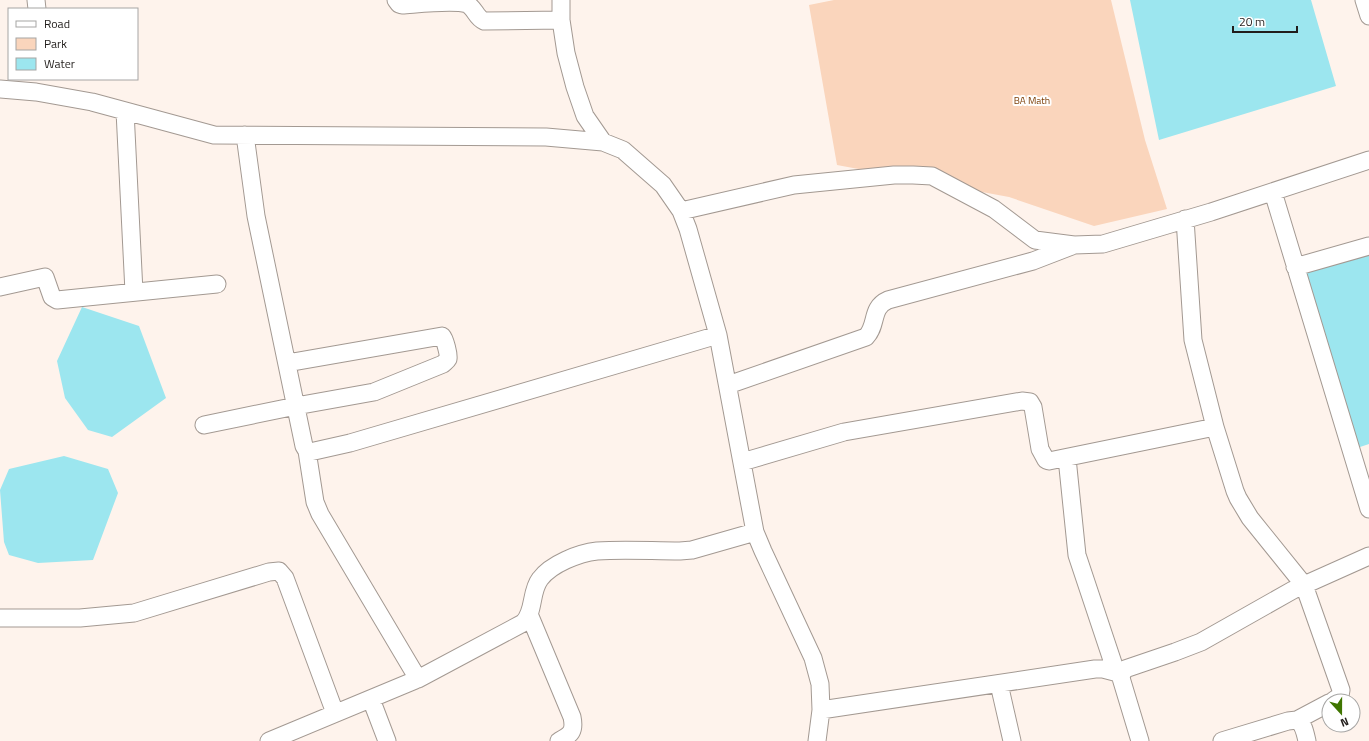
<svg xmlns="http://www.w3.org/2000/svg" width="1369" height="741" font-family="'Titillium Web',sans-serif">
	<style>
		.green { fill: #fad5bc }
		.water { fill: #9ce6ef }
		.lines { fill: none; stroke-linecap: round; stroke-linejoin: round }
		.minor-casing { stroke: #a39992; stroke-width: 19 }
		.minor { stroke: #fff; stroke-width: 17 }
		.labels { text-anchor: middle; stroke-width: 4; stroke-linejoin: round; paint-order: stroke }
		.park-label { font-size: 10px; fill: #7a3d05; stroke: #fff }
	</style>
	<rect width="100%" height="100%" fill="#fef3ec"/>
	<path class="green" d="M834 0H1111L1145 140 1167 209 1094 226 1009 197 837 165 809 5Z"/>
	<path class="water" d="M1130 0H1311L1336 86 1159 140Z
		M1369 254V444L1354 449 1299 273Z
		M82 307 139 326 166 398 112 437 88 430 65 398 57 361Z
		M64 456 108 469 118 493 93 560 38 563 9 555 4 542 0 490 9 469Z"/>
	<g class="lines">
		<g class="minor-casing">
			<path id="minor" d="M36 0 37 9
				M396 0 399 4 402 5C418 4 454 0 467 4 475 8 476 18 484 21L561 20
				M561 0V20L566 53 575 87 585 116 603 142
				M1364 0 1369 16
				M0 89 36 92 92 102 214 135 546 137 603 142 623 150 663 185 681 211 688 229 718 335 755 532 763 551 813 658 820 684 821 710 817 741
				M125 111 134 292
				M245 135 256 216 304 446 307 451 310 452 350 443 718 335
				M1273 192 1369 509
				M681 211 794 185 894 175H913L932 176 994 209 1035 240 1074 245 1103 244 1211 212 1369 160
				M1185 219 1193 340 1215 427 1235 491 1238 498 1250 518 1304 585 1341 690 1340 696 1333 701
				M1295 267 1369 246
				M0 287 45 277 52 297 57 300 217 284
				M728 385 866 337C878 325 870 308 888 300L1033 261 1072 246
				M204 425 296 406 374 392 443 364C445 362 447 361 448 359 449 355 445 339 442 336L287 363
				M307 451 315 502 320 514 418 679
				M1067 458 1077 555 1116 672
				M742 462 844 432 1022 401 1030 402 1033 407 1040 449 1046 460 1049 461 1215 427
				M529 614 572 717C575 731 571 735 559 741
				M0 618H80L134 613 269 572 279 571 285 578 335 713
				M999 684 1012 741
				M371 699 387 741
				M821 710 1095 669H1103L1122 674
				M1297 720 1329 703
				M269 741 418 679 523 623C535 612 530 592 540 579 551 564 579 553 597 551 624 549 652 551 680 551L692 550 755 532
				M1140 741 1121 678 1122 674 1125 669 1175 652 1201 642 1293 590 1369 556
				M1222 741 1288 721 1297 720C1304 724 1305 733 1307 741"/>
		</g>
		<use href="#minor" class="minor"/>
	</g>
	<g class="labels">
		<g class="park-label">
			<text x="1032" y="104">BA Math</text>
		</g>
	</g>
	<rect x="8" y="8" width="130" height="72" fill="#ffffff" stroke="#a6a5a4"/>
	<rect x="16" y="21" width="20" height="6" fill="#ffffff" stroke="#a6a5a4"/>
	<text x="44" y="28" font-size="12" fill="#211d1b">Road</text>
	<rect x="16" y="38" width="20" height="12" fill="#fad5bc" stroke="#a6a5a4"/>
	<text x="44" y="48" font-size="12" fill="#211d1b">Park</text>
	<rect x="16" y="58" width="20" height="12" fill="#9ce6ef" stroke="#a6a5a4"/>
	<text x="44" y="68" font-size="12" fill="#211d1b">Water</text>
	<g transform="translate(1341 713) rotate(159)"><circle r="19" fill="#ffffff" stroke="#a6a5a4"/>
	<path d="M0-3L7 15L0 10L-7 15Z" fill="#3f7501"/>
	<text y="-6" font-size="11" font-weight="bold" text-anchor="middle" fill="#211d1b">N</text>
	</g>
	<path d="M1233 26v6h64v-6" fill="none" stroke="#211d1b" stroke-width="2"/>
	<text x="1239" y="26" font-size="12" fill="#211d1b" stroke="#ffffff" stroke-width="3" paint-order="stroke">20 m</text>
</svg>
